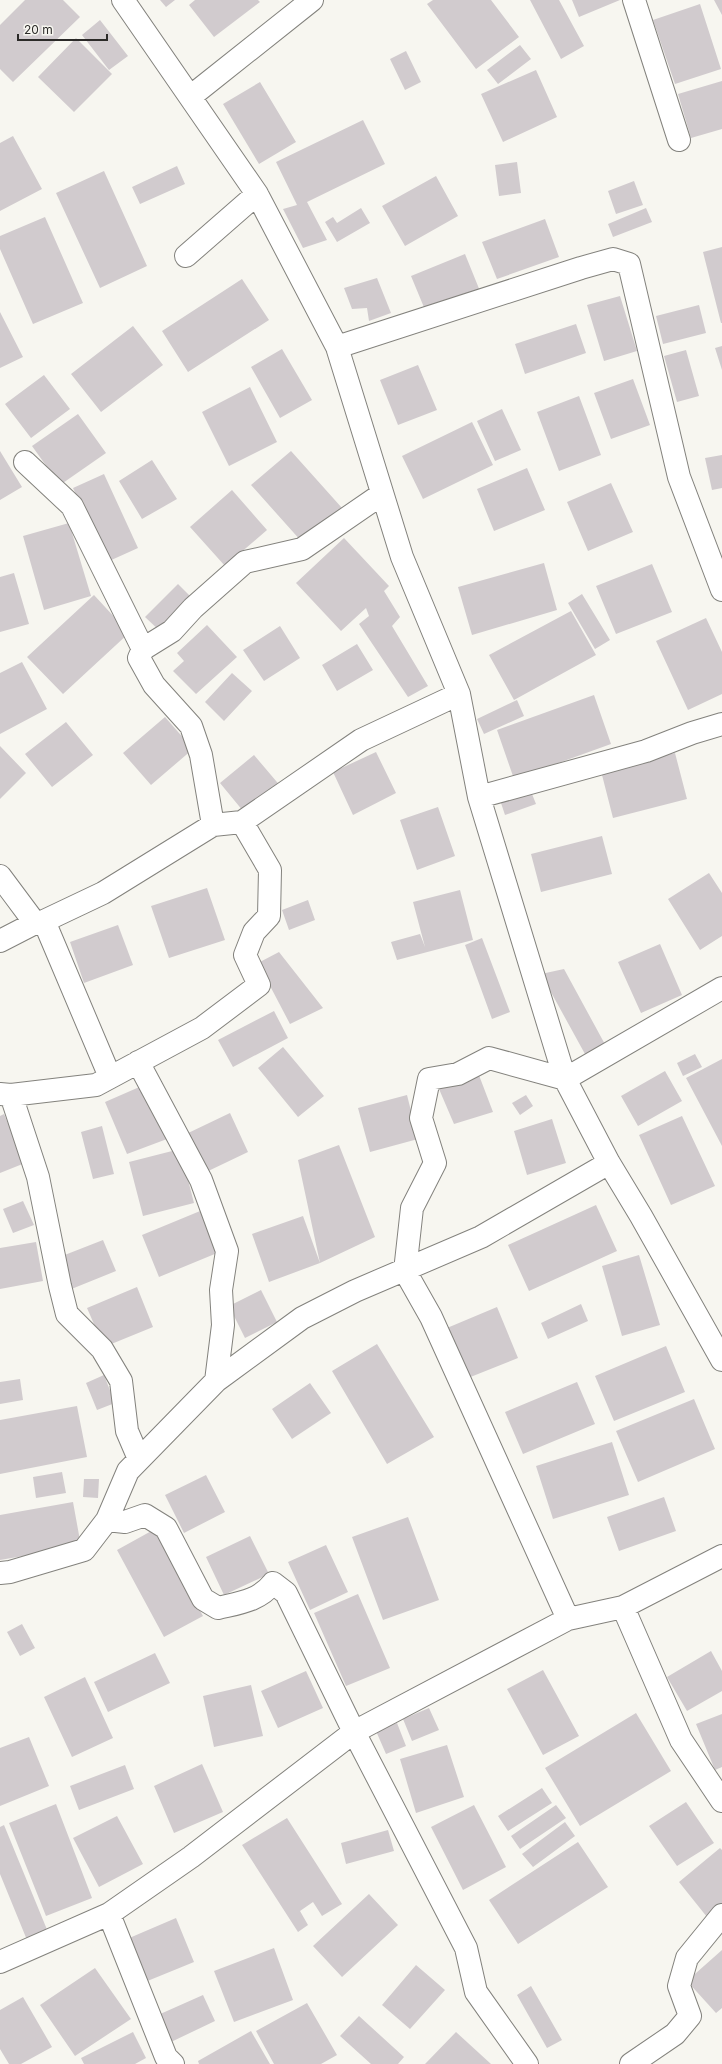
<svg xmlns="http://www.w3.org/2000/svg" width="722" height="2064" font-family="Inter,sans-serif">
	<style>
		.building { fill: #d1cbce }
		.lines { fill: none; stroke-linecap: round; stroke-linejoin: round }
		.minor-casing { stroke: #83827d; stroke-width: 24 }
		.minor { stroke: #fff; stroke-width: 22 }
	</style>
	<rect width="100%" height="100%" fill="#f7f6f0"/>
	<path class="building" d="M25 0H63L80 17 13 82 0 69V25Z
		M160 0H175L166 7Z
		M195 0H258L260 2 214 37 189 5Z
		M433 0H491L519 37 476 69 427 4Z
		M530 0H559L584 46 561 59Z
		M572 0H620L579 17Z
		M714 0H722V15Z
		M700 4 721 69 675 84 653 20Z
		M100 20 128 56 109 70 82 35Z
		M76 38 112 74 74 112 38 77Z
		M520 45 531 59 498 84 487 70Z
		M406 51 421 82 405 90 390 59Z
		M536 70 557 117 503 142 481 94Z
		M722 81V129L691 138 678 94Z
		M260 82 296 142 259 164 223 104Z
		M363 120 385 164 307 202 327 240 303 248 283 209 297 205 276 162Z
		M13 136 42 189 0 211V143Z
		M517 162 521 193 499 196 495 165Z
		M177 166 185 184 140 204 132 187Z
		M104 171 147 266 100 288 56 193Z
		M436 176 458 216 405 246 382 206Z
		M634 181 643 205 616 214 608 191Z
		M361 208 370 223 337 242 325 222 333 217 337 223Z
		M646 208 652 222 613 237 608 224Z
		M45 217 83 303 33 324 0 249V236Z
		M545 219 559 257 497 279 482 242Z
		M722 247V323H721L703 252Z
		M465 254 482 296 428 317 411 276Z
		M377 278 391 313 369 321 367 308 352 309 344 288Z
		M242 279 269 320 188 372 162 331Z
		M620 296 637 351 604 361 587 305Z
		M699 305 706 333 663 344 656 316Z
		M0 312 23 357 0 368Z
		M576 324 586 353 525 374 515 344Z
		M133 326 163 365 101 412 71 374Z
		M722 346V370L715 348Z
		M282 349 312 400 280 418 251 367Z
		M686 350 699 396 677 402 664 356Z
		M418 365 437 410 398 425 380 380Z
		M44 375 70 409 31 438 5 404Z
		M633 379 650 425 611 439 594 393Z
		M250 387 277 442 229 466 202 412Z
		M579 396 601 455 559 471 537 412Z
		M502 409 521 450 495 461 477 421Z
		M78 414 106 453 60 485 32 446Z
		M472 422 493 465 423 499 402 456Z
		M0 451 22 487 0 500Z
		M291 451 342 508 302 542 251 485Z
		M722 455V488L712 490 705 458Z
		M152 460 177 499 142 519 119 481Z
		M527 468 545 510 494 531 477 489Z
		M104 474 138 548 107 562 73 488Z
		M611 483 633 532 588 551 567 502Z
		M232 490 267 530 225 566 190 527Z
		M69 523 91 596 44 610 23 536Z
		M344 538 389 586 384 591 400 617 392 626 428 686 408 697 359 624 369 616 366 608 341 631 296 583Z
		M544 563 557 610 472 635 458 587Z
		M652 564 672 612 616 634 596 586Z
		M14 573 29 624 0 632V577Z
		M178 584 195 601 162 633 145 617Z
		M582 594 610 640 595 649 568 603Z
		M94 595 129 633 63 694 27 657Z
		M571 611 596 655 514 700 489 655Z
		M706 618 722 652V694L688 710 656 641Z
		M207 625 237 657 196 694 173 671 184 661 177 653Z
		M280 626 300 658 264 681 243 650Z
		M357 644 373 670 337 691 322 665Z
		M22 662 47 709 0 734V673Z
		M232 673 252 691 224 721 205 702Z
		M594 695 611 744 514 779 497 730Z
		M517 700 524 716 484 734 477 719Z
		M165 717 193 749 151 785 123 753Z
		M66 722 93 755 52 787 25 754Z
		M0 746 26 773 0 799Z
		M376 752 396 793 353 815 333 772Z
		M675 753 687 799 613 818 601 771Z
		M254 755 282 788 248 817 220 783Z
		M530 789 536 804 505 815 500 800Z
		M438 807 455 856 417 870 400 820Z
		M602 836 612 874 541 892 531 854Z
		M709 873 722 893V936L700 950 668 899Z
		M207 888 225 940 169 958 151 906Z
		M460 890 473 940 397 960 391 942 420 934 425 947 413 902Z
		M308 900 315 920 289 930 282 910Z
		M118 925 133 965 84 983 70 942Z
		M482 938 510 1012 492 1019 465 945Z
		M660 944 682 995 641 1013 618 962Z
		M279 952 323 1008 290 1024 258 963Z
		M564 969 607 1048 585 1054 541 974Z
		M274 1011 288 1038 233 1067 218 1040Z
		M283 1047 324 1096 298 1117 258 1068Z
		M695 1054 702 1067 683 1076 677 1063Z
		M722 1059V1146L686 1078Z
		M477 1070 493 1112 454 1124 436 1082Z
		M665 1071 682 1101 638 1126 621 1096Z
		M144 1085 167 1139 127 1154 105 1102Z
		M407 1095 418 1139 370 1152 358 1108Z
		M526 1095 533 1106 520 1115 512 1103Z
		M230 1113 248 1152 202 1174 184 1135Z
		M4 1114 25 1163 0 1173V1116Z
		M682 1116 715 1186 671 1205 639 1135Z
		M552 1119 566 1163 527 1175 514 1131Z
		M102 1126 114 1174 93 1179 81 1132Z
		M339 1145 375 1237 320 1263 269 1282 252 1234 303 1216 320 1263 298 1160Z
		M180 1149 194 1203 143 1216 129 1162Z
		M23 1201 34 1225 13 1233 3 1209Z
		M596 1205 617 1251 529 1291 508 1245Z
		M205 1209 222 1251 159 1277 142 1235Z
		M103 1240 116 1271 69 1290 57 1258Z
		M36 1242 43 1281 0 1289V1248Z
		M639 1255 660 1325 622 1336 602 1266Z
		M137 1287 153 1327 104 1347 87 1308Z
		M261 1290 277 1322 245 1338 229 1306Z
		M581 1304 588 1321 548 1339 541 1323Z
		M497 1307 518 1358 468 1378 447 1328Z
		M377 1344 434 1437 387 1464 332 1371Z
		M666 1346 685 1392 614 1421 595 1376Z
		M104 1375 115 1403 97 1410 86 1383Z
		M20 1379 23 1400 0 1404V1382Z
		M577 1382 595 1424 523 1454 505 1412Z
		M310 1383 331 1413 292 1439 272 1409Z
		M694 1399 715 1449 638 1482 616 1431Z
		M77 1406 87 1457 0 1474V1420Z
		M612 1442 629 1495 553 1519 536 1466Z
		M62 1472 66 1493 36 1498 33 1477Z
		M206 1475 225 1512 184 1533 165 1495Z
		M84 1479H99L98 1498 83 1497Z
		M664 1497 676 1531 619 1551 607 1517Z
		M73 1502 81 1546 0 1560V1515Z
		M408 1517 439 1600 383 1620 352 1537Z
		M155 1529 203 1616 164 1637 117 1550Z
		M250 1536 269 1574 224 1595 206 1557Z
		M326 1545 348 1592 310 1610 288 1562Z
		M358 1594 390 1668 346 1686 314 1613Z
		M22 1624 35 1648 20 1656 7 1632Z
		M711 1651 722 1671V1691L687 1711 667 1677Z
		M155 1653 170 1683 108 1712 94 1682Z
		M543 1670 579 1736 543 1755 507 1689Z
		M306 1671 323 1708 278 1728 261 1691Z
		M85 1677 113 1738 72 1757 44 1697Z
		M251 1685 263 1736 214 1747 203 1696Z
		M429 1708 439 1730 412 1741 403 1719Z
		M636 1713 671 1771 580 1826 545 1768Z
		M722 1714V1767L715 1770 696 1724Z
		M397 1723 406 1746 386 1754 376 1731Z
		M29 1737 49 1786 0 1806V1748Z
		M447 1745 464 1797 416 1813 400 1759Z
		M202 1764 223 1812 174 1833 154 1786Z
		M125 1765 134 1789 79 1810 70 1786Z
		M542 1788 552 1803 508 1831 498 1816Z
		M686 1802 714 1843 677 1866 649 1826Z
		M56 1804 92 1898 46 1916 9 1823Z
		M474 1805 506 1867 463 1890 431 1827Z
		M556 1805 566 1818 520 1849 511 1836Z
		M117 1816 143 1864 99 1887 73 1838Z
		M287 1818 342 1904 322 1916 313 1902 300 1911 308 1925 298 1932 242 1845Z
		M565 1822 575 1836 533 1867 522 1854Z
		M4 1825 48 1932 27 1940 0 1874V1827Z
		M388 1830 394 1851 346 1864 341 1843Z
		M578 1842 608 1887 518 1944 489 1900Z
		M720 1848 722 1850V1904L707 1917 679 1882Z
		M369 1894 398 1925 342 1977 313 1946Z
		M176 1918 194 1962 145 1982 127 1939Z
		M274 1948 293 2000 234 2022 214 1971Z
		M722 1950V2008L716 2013 687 1981Z
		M416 1965 445 1990 410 2029 382 2005Z
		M95 1968 131 2019 75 2056 40 2005Z
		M531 1986 562 2040 547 2048 517 1995Z
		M203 1995 215 2021 171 2042 158 2015Z
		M23 1997 52 2047 21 2064H9L0 2049V2010Z
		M307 2003 337 2055 321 2064H274L256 2031Z
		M359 2016 404 2057 398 2064H371L340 2036Z
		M251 2031 270 2064H199L198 2061Z
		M133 2032 146 2058 135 2064H84L81 2058Z
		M456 2032 491 2064H425Z"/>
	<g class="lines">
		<g class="minor-casing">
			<path id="minor" d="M123 0 257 194 337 347 402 557 459 694 479 797 565 1079 609 1163 641 1216 722 1360
				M634 0 679 140
				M190 97 312 0
				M186 256 257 194
				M337 347 581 268 613 259 629 264 679 477 722 590
				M25 462 72 506 143 649 139 658 154 685 191 726 201 755 213 825
				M143 649 172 631 193 608 245 562 302 549 382 494
				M479 797 646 751 692 733 722 724
				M0 876 35 923
				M44 921 110 1077
				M0 941 35 923 44 921 103 893 213 825 242 822 361 740 459 694
				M138 1062 201 1180 227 1251 221 1290 223 1325 216 1381
				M0 1094 11 1095 96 1085 202 1028 259 985 245 955 254 932 269 916 270 870 242 822
				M11 1095 38 1177 60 1286 67 1314 102 1349 121 1381 127 1431 139 1459
				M107 1520 125 1522 145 1515 166 1528 203 1599 218 1608C239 1603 259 1601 273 1583L286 1593 354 1732 466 1948 476 1992 527 2064
				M0 1573 10 1572 84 1550 107 1520 128 1471 216 1381 302 1318 355 1291 481 1237 609 1163
				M623 1607 681 1740 722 1801
				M568 1619 431 1317 405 1271 412 1208 435 1163 421 1118 429 1079 458 1074 489 1058 565 1079 722 988
				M109 1914 166 2057 173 2064
				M0 1962 109 1914 191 1857 354 1732 568 1619 623 1607 722 1556
				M631 2064 675 2034 690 2016 679 1986 687 1958 722 1915"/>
		</g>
		<use href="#minor" class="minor"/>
	</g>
	<path d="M18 34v6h89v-6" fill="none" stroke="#2b2a28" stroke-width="2"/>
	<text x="24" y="34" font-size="12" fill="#2b2a28" stroke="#f7f6f0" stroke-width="3" paint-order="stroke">20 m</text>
</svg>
